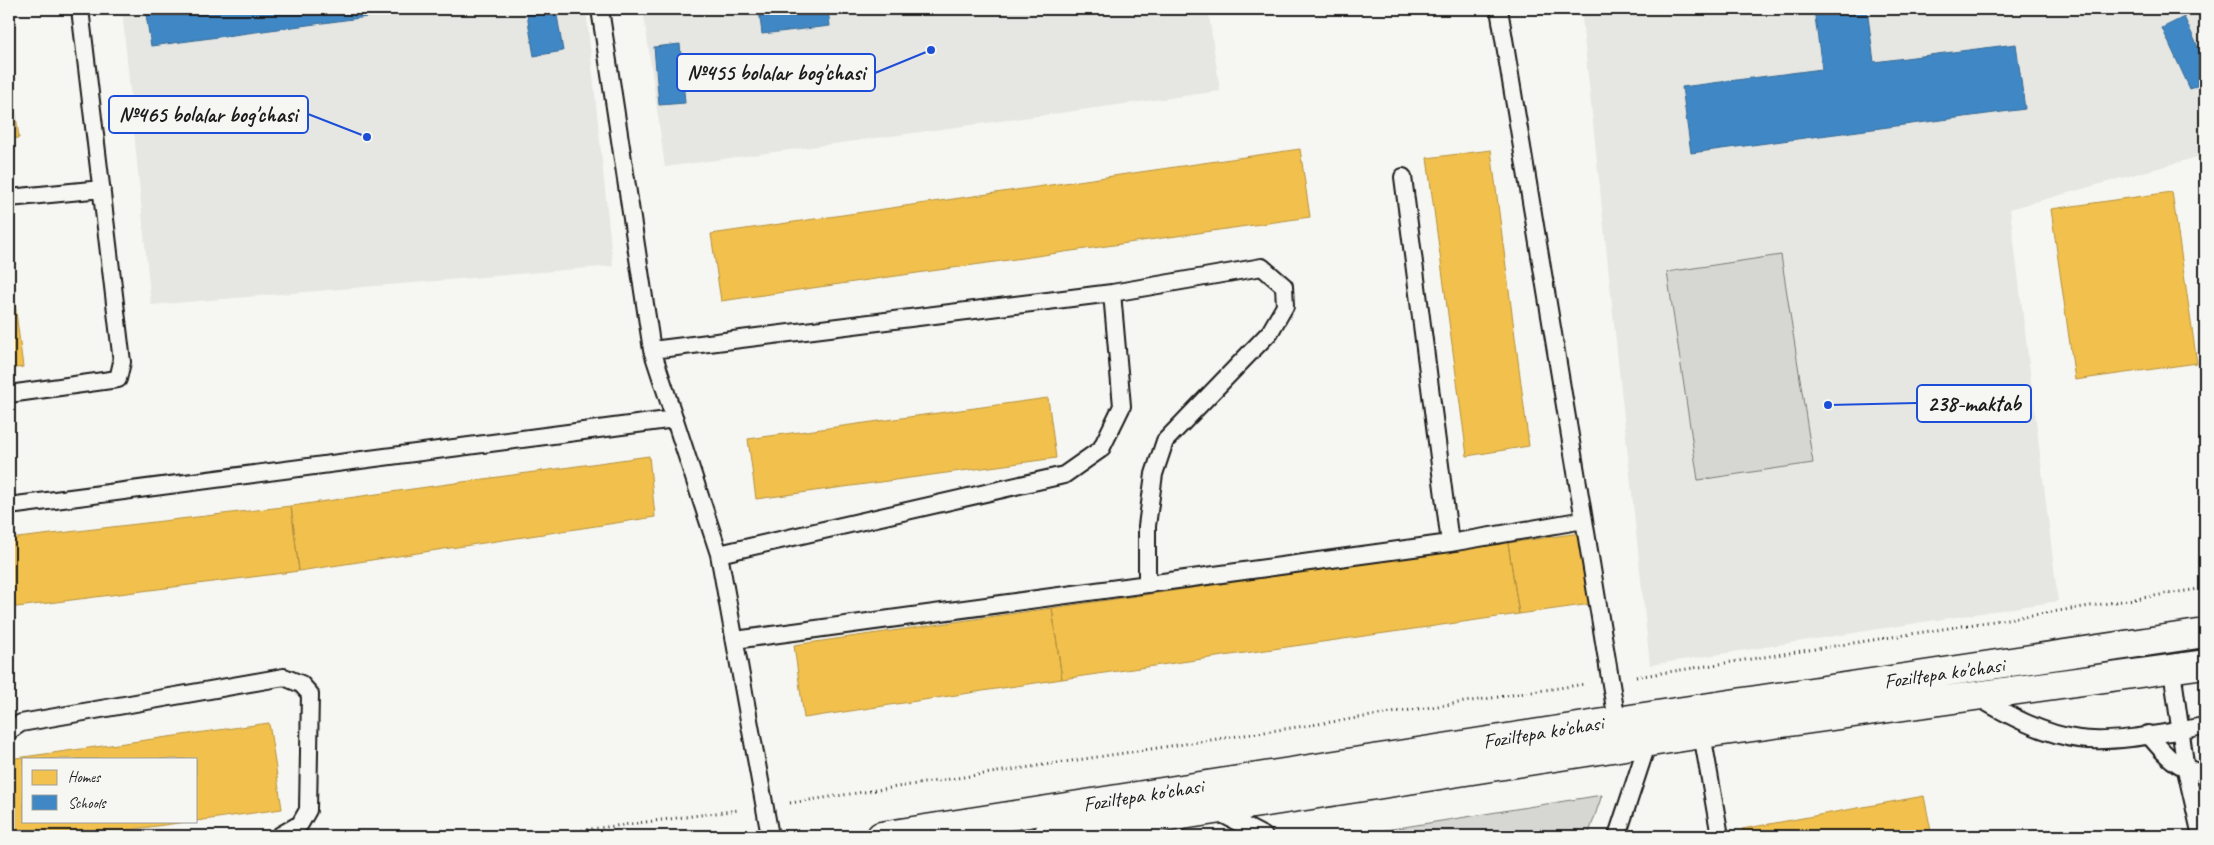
<svg xmlns="http://www.w3.org/2000/svg" width="2214" height="845" font-family="Caveat,sans-serif">
	<style>
		.built { fill: #e6e6e2 }
		.green { fill: #d6d6d2; stroke: #797977 }
		.homes { fill: #f2c14e; stroke: #b2903f }
		.schools { fill: #3f88c5; stroke: #346892 }
		.lines { fill: none; stroke-linecap: round; stroke-linejoin: round }
		.lane-casing { stroke: #1c1c1c; stroke-width: 20 }
		.secondary-casing { stroke: #1c1c1c; stroke-width: 31 }
		.path { stroke: #1c1c1c; stroke-width: 3; stroke-dasharray: 1 4; stroke-linecap: butt }
		.lane { stroke: #f6f6f2; stroke-width: 16 }
		.secondary { stroke: #f6f6f2; stroke-width: 28 }
		.labels { text-anchor: middle; stroke-width: 5; stroke-linejoin: round; paint-order: stroke }
		.street-label { font-size: 21px; fill: #1c1c1c; stroke: #f6f6f2 }
		.leader { fill: none; stroke: #1d4ed8; stroke-width: 2 }
		.callout-dot { fill: #1d4ed8; stroke: #f6f6f2; stroke-width: 2 }
		.callout { fill: #f6f6f2; stroke: #1d4ed8; stroke-width: 2 }
		.callout-label { font-size: 22px; text-anchor: middle; font-weight: bold; fill: #1c1c1c }
	</style>
	<rect width="100%" height="100%" fill="#f6f6f2"/>
	<filter id="ink" filterUnits="userSpaceOnUse"><feTurbulence type="fractalNoise" baseFrequency=".02" numOctaves="2"/><feDisplacementMap in="SourceGraphic" scale="10" xChannelSelector="R" yChannelSelector="G"/><feConvolveMatrix kernelMatrix="1 2 1 2 8 2 1 2 1" color-interpolation-filters="sRGB"/></filter>
	<g filter="url(#ink)">
		<path class="built" d="M122 9H586L613 266 151 305Z
			M643 9H1208L1220 91 665 167Z
			M1581 9H2205V155L2010 209 2058 601 1650 665Z"/>
		<path class="green" d="M1781 255 1813 463 1698 480 1667 272Z
			M1602 795 1588 836H1363L1361 834Z"/>
		<path class="homes" d="M9 78H11L19 138 9 139Z
			M1300 149 1310 217 721 301 711 234Z
			M1491 150 1529 446 1467 456 1427 158Z
			M2172 192 2197 363 2075 380 2051 209Z
			M15 304 23 367 9 369V305Z
			M1048 398 1056 458 756 499 748 439Z
			M649 456 655 517 299 571 291 506Z
			M291 506 299 571 9 608V539Z
			M1580 533 1591 604 1519 614 1508 543Z
			M1508 543 1519 614 1062 679 1052 608Z
			M1052 608 1062 679 804 718 794 645Z
			M269 723 282 809 196 821V759H24V821H193L84 836H9V759Z
			M1924 796 1932 836H1744L1742 829Z"/>
		<path class="schools" d="M145 9H427L151 46Z
			M526 9H556L563 51 534 56Z
			M759 9H828L830 26 762 34Z
			M1814 9H1867L1874 62 2016 44 2025 109 1691 153 1682 87 1822 69Z
			M2184 17 2205 62V82L2190 89 2162 28Z
			M680 44 685 103 659 105 654 47Z"/>
		<g class="lines">
			<g class="lane-casing">
				<path id="lane" d="M600 9 652 350 719 554 770 836
					M1499 9 1584 520
					M1403 177 1450 543
					M9 198 102 189
					M652 350 1112 293 1262 267 1284 286 1285 306 1270 332 1165 441 1154 474 1147 526V584
					M9 394 118 379 122 362 80 9
					M9 506 675 419
					M719 554 1064 475 1101 449 1122 406 1112 293
					M735 640 1450 543 1584 520 1617 721
					M2172 670 2186 770 2201 836
					M1977 697C2008 715 2042 734 2079 739 2115 744 2169 732 2205 726
					M9 731 21 723 284 677 301 684 310 694 308 810 300 824 279 836
					M1702 734 1720 836
					M2148 734C2166 756 2176 769 2205 773
					M1216 811 1264 836
					M1617 836 1648 742"/>
			</g>
			<g class="secondary-casing">
				<path id="secondary" d="M881 836 1617 721 2205 633
					M1047 836 1702 734 2205 664"/>
			</g>
			<path class="path" d="M1636 677 2205 588
				M790 803 1585 684
				M537 836 739 810"/>
			<use href="#lane" class="lane"/>
			<use href="#secondary" class="secondary"/>
		</g>
	</g>
	<g class="labels">
		<g class="street-label">
			<text transform="translate(1944 673) rotate(-8)" y="7">Foziltepa ko'chasi</text>
			<text transform="translate(1543 732) rotate(-9)" y="7">Foziltepa ko'chasi</text>
			<text transform="translate(1143 795) rotate(-9)" y="7">Foziltepa ko'chasi</text>
		</g>
	</g>
	<path class="leader" d="M931 50L875 73M367 137L308 114M1828 405L1917 403"/>
	<g class="callout-dot">
		<circle cx="931" cy="50" r="5"/>
		<circle cx="367" cy="137" r="5"/>
		<circle cx="1828" cy="405" r="5"/>
	</g>
	<g class="callout">
		<rect x="677" y="54" width="198" height="37" rx="5"/>
		<rect x="109" y="96" width="199" height="37" rx="5"/>
		<rect x="1917" y="385" width="114" height="37" rx="5"/>
	</g>
	<g class="callout-label">
		<text x="776" y="80">№455 bolalar bog'chasi</text>
		<text x="208" y="122">№465 bolalar bog'chasi</text>
		<text x="1974" y="411">238-maktab</text>
	</g>
	<rect width="2214" height="845" fill="none" stroke="#f6f6f2" stroke-width="30"/>
	<rect x="15" y="15" width="2184" height="815" fill="none" stroke="#1c1c1c" stroke-width="2" filter="url(#ink)"/>
	<rect x="22" y="758" width="175" height="65" fill="#f6f6f2" stroke="#9f9f9c"/>
	<rect x="32" y="770" width="25" height="15" fill="#f2c14e" stroke="#9f9f9c"/>
	<text x="68" y="782" font-size="15" fill="#1c1c1c">Homes</text>
	<rect x="32" y="795" width="25" height="15" fill="#3f88c5" stroke="#9f9f9c"/>
	<text x="68" y="808" font-size="15" fill="#1c1c1c">Schools</text>
</svg>
